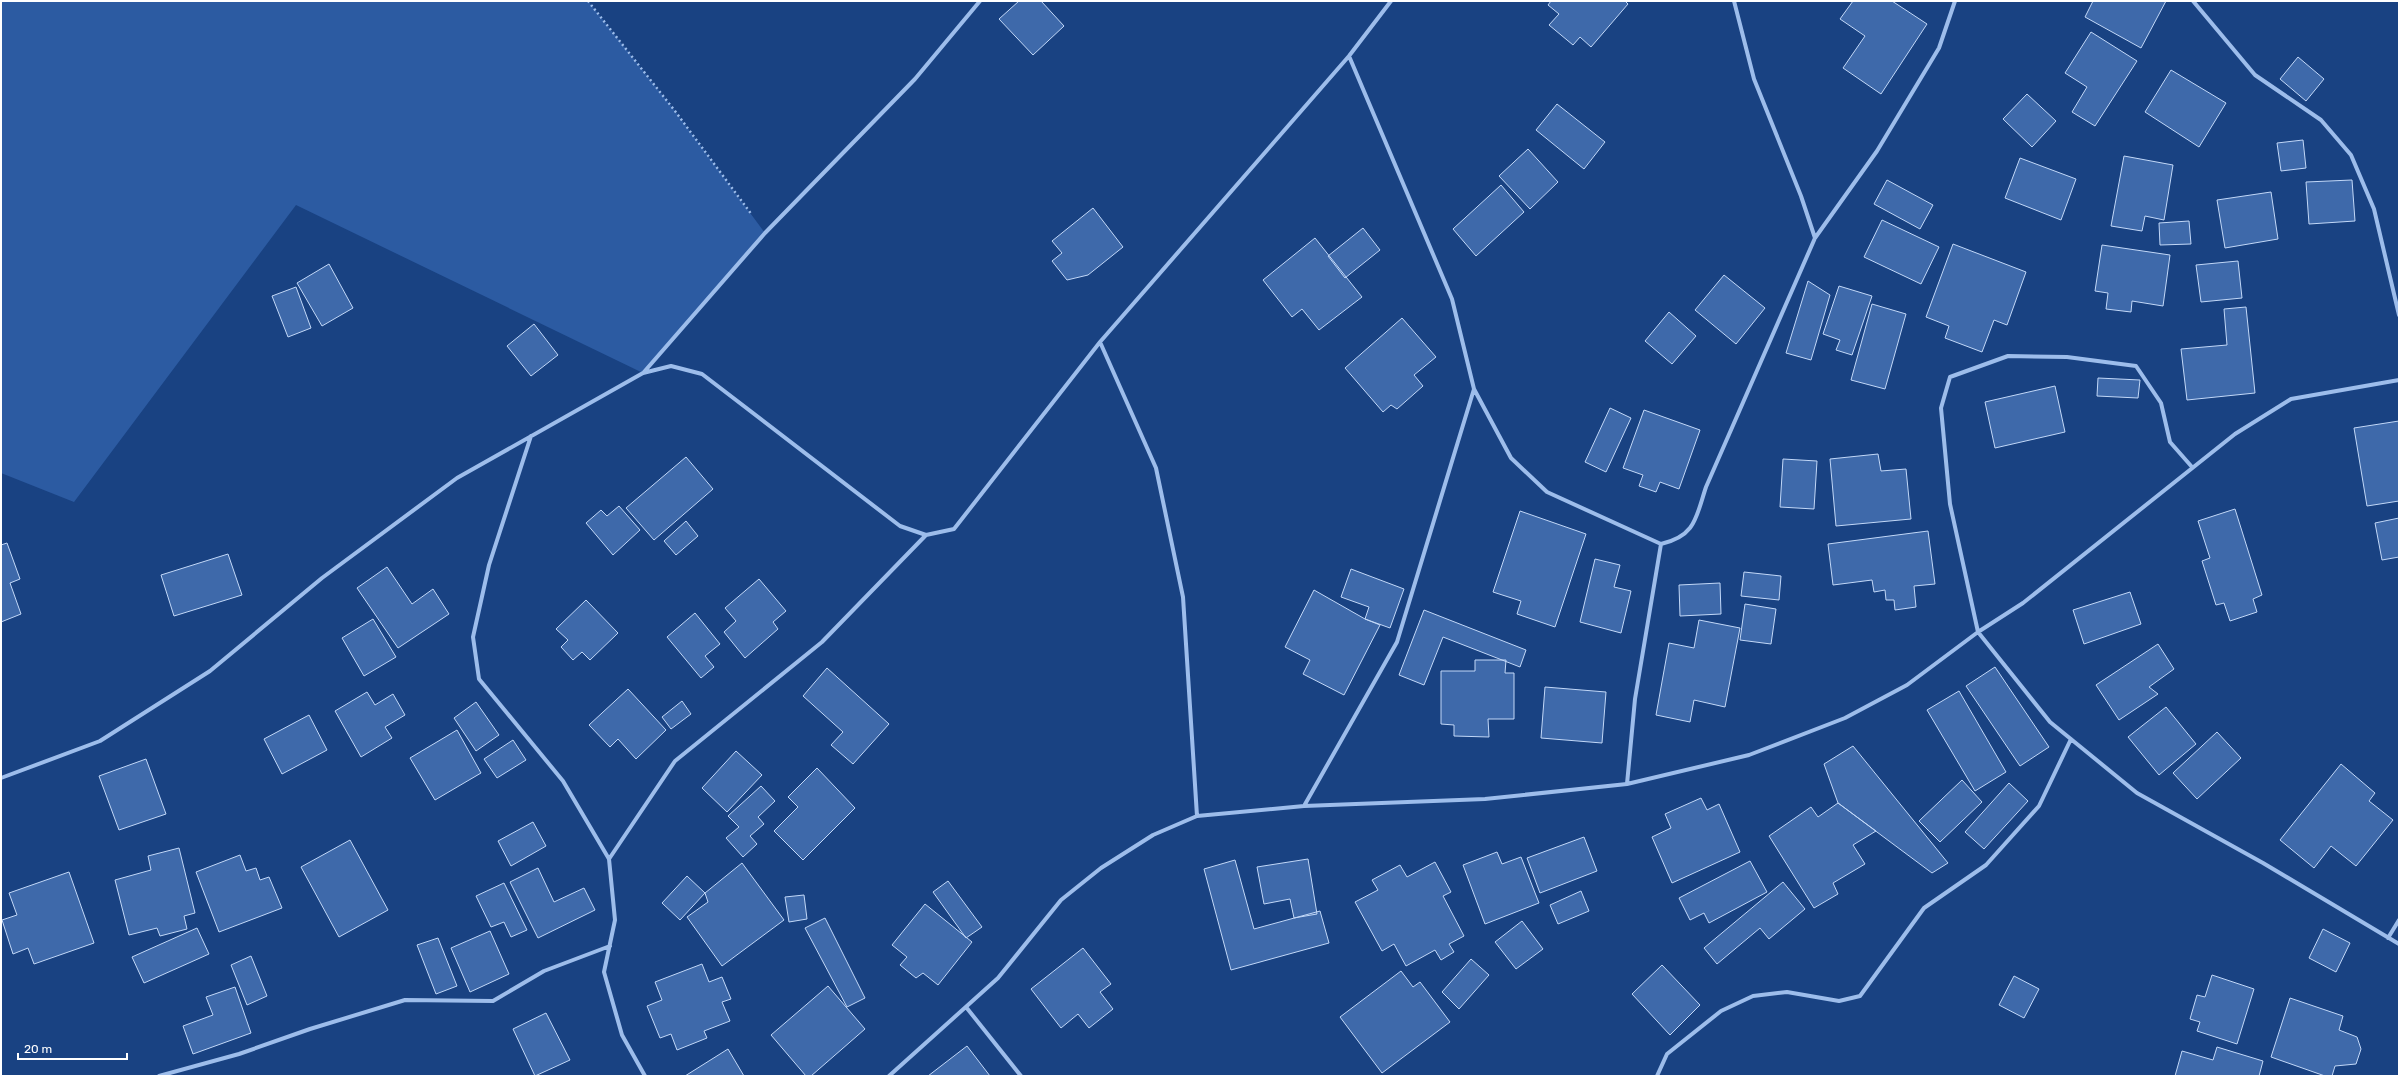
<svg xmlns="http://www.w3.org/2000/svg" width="2400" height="1077" font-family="Rubik,sans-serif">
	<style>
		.green { fill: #2c5ba2 }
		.building { fill: #3e69aa; stroke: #c2d8f8 }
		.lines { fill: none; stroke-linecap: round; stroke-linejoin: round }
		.path { stroke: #9dbdeb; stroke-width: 2.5; stroke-dasharray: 2 3; stroke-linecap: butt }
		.street { stroke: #9dbdeb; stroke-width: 4 }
	</style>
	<rect width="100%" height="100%" fill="#194282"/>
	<path class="green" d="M1 1H588L675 111 765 233 643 373 296 205 74 502 1 473Z"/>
	<path class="building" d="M1019 1H1041L1064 26 1033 55 999 19Z
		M1551 1H1625L1628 4 1591 47 1580 37 1573 45 1549 25 1559 14 1548 5Z
		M1853 1H1892L1927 24 1881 94 1843 68 1865 36 1840 19Z
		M2093 1H2166L2141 48 2085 17Z
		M2091 32 2137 61 2095 126 2072 112 2087 87 2065 73Z
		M2298 57 2324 79 2306 101 2280 79Z
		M2171 70 2226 103 2199 147 2145 112Z
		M2027 94 2056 121 2032 147 2003 119Z
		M1557 104 1605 142 1584 169 1536 130Z
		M2303 140 2306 168 2281 171 2277 143Z
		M1528 149 1558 182 1530 209 1499 176Z
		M2124 156 2173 165 2164 220 2145 216 2142 231 2111 226Z
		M2020 158 2076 179 2061 220 2005 198Z
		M1887 180 1933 205 1920 229 1874 204Z
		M2352 180 2355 221 2309 224 2306 182Z
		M1501 185 1524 212 1476 256 1453 229Z
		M2271 192 2278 239 2225 248 2217 200Z
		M1093 208 1123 247 1088 275 1067 280 1052 261 1062 253 1052 241Z
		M1882 220 1939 247 1921 284 1864 257Z
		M2189 221 2191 244 2160 245 2159 223Z
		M1363 228 1380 250 1345 278 1328 256Z
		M1315 238 1362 297 1319 330 1302 309 1292 317 1263 280Z
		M1953 244 2026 272 2007 325 1994 320 1982 352 1945 338 1949 326 1926 317Z
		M2102 245 2170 255 2163 306 2132 301 2131 312 2106 309 2108 293 2095 291Z
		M2238 261 2242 298 2201 302 2196 265Z
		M329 264 353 308 322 326 297 283Z
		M1724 275 1765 308 1736 344 1695 310Z
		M1808 281 1830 295 1811 360 1786 353Z
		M1839 286 1872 296 1852 355 1836 350 1840 340 1823 334Z
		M296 287 311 328 288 337 272 296Z
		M1872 304 1906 314 1885 389 1851 380Z
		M2246 307 2255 393 2187 400 2181 349 2227 345 2224 309Z
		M1669 312 1696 336 1672 364 1645 341Z
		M1402 318 1436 357 1414 375 1423 386 1397 409 1391 405 1383 412 1345 368Z
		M534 324 558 355 531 376 507 346Z
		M2098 378 2140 380 2138 398 2097 396Z
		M2055 386 2065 432 1995 448 1985 402Z
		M1610 408 1631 418 1606 472 1585 462Z
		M1644 410 1700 430 1679 489 1660 482 1656 492 1639 486 1643 475 1623 468Z
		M2399 421V501L2367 506 2354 428Z
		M1878 454 1881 471 1906 469 1911 519 1836 526 1830 459Z
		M686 457 713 489 654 540 626 508Z
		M1783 459 1817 461 1814 509 1780 507Z
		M619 506 640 530 613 555 586 523 601 510 607 516Z
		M2235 509 2262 595 2253 599 2257 612 2230 621 2224 603 2216 605 2202 561 2210 558 2198 521Z
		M1520 511 1586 534 1555 627 1517 614 1521 601 1493 592Z
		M2399 518V557L2382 560 2375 523Z
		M686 521 698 536 676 555 664 541Z
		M1928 531 1935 584 1914 586 1916 607 1895 610 1894 600H1886L1885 590 1874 592 1872 580 1833 585 1828 544Z
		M7 543 20 579 10 583 21 614 1 622V545Z
		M228 554 242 595 174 616 161 575Z
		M1595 559 1620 565 1614 587 1631 591 1621 633 1580 622Z
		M387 567 412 604 433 589 449 614 398 648 357 588Z
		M1351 569 1404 589 1390 628 1365 619 1369 607 1341 597Z
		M1744 572 1781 576 1779 600 1741 596Z
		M759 579 786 611 773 622 778 629 745 658 724 632 736 621 725 608Z
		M1720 583 1721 614 1680 616 1679 585Z
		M1314 590 1365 619 1380 625 1344 695 1303 674 1310 660 1285 647Z
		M2130 592 2141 624 2084 644 2073 610Z
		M586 600 618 633 590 660 582 652 573 660 561 647 568 640 556 629Z
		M1745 604 1776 609 1771 644 1740 640Z
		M1424 610 1526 650 1520 667 1443 637 1424 685 1399 675Z
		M695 613 720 644 705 656 714 667 701 678 667 637Z
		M373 619 396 657 364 676 342 638Z
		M1699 620 1740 628 1725 707 1694 700 1690 722 1656 715 1669 643 1694 648Z
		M2158 644 2174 669 2149 687 2158 694 2119 720 2096 685Z
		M1475 660H1506L1505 673H1514V719H1488L1489 737 1454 736V725L1441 724V671H1475Z
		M1995 667 2049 747 2020 766 1966 686Z
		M827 668 889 724 853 764 831 745 843 732 803 696Z
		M1545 687 1606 692 1602 743 1541 738Z
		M628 689 666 730 636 759 618 739 610 747 589 725Z
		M1959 691 2006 772 1975 791 1927 710Z
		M367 692 375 705 393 694 405 715 385 727 392 738 361 757 335 711Z
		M682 701 691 714 671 729 662 717Z
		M476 702 499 735 476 751 454 718Z
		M2166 707 2196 744 2159 775 2128 737Z
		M309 715 327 750 282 774 264 739Z
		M457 730 481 773 435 800 410 758Z
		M2217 732 2241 758 2197 799 2173 773Z
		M513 740 526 760 497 778 484 759Z
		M1853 746 1948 863 1932 873 1838 803 1824 764Z
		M736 751 762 775 727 812 702 788Z
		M146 759 166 814 119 830 99 776Z
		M2341 764 2375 793 2369 801 2393 820 2356 866 2331 846 2314 868 2280 840Z
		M817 768 855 808 803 860 774 831 798 807 788 797Z
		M1962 780 1982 802 1940 842 1919 821Z
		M2009 783 2028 801 1984 849 1965 832Z
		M761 786 775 801 758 817 764 824 750 836 757 844 743 857 726 838 739 827 728 816Z
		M1701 798 1707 810 1719 804 1740 852 1672 883 1652 837 1671 828 1665 814Z
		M1838 803 1876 831 1853 845 1865 864 1833 883 1838 894 1814 908 1769 836 1811 807 1818 817Z
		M533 822 546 846 511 866 498 841Z
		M1584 837 1597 871 1540 893 1527 858Z
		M350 840 388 910 339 937 301 867Z
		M179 848 195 913 184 916 187 929 160 936 157 928 129 935 115 880 151 870 148 856Z
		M1497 852 1502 864 1521 857 1539 903 1485 924 1463 865Z
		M240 855 246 871 256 868 260 880 269 877 282 908 219 932 196 872Z
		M1308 859 1317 914 1294 918 1290 899 1264 904 1257 867Z
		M1235 860 1254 929 1320 911 1329 943 1231 970 1204 869Z
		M1750 861 1767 892 1709 923 1704 913 1690 920 1679 898Z
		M1435 862 1451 892 1443 896 1464 936 1449 944 1454 952 1441 960 1435 950 1406 966 1394 944 1382 951 1355 902 1378 890 1372 880 1400 865 1407 877Z
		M742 863 784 920 722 966 687 917 708 902 705 893Z
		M538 868 554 902 584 888 595 910 538 938 510 882Z
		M69 872 94 943 34 964 28 948 13 954 2 920 17 915 9 893Z
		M687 876 705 893 680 920 662 903Z
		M948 881 982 927 966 938 933 892Z
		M1783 882 1805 909 1769 939 1760 928 1717 964 1704 948Z
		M504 883 527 930 511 937 504 922 491 927 476 896Z
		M1581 891 1589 911 1558 924 1550 905Z
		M804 895 807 919 789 922 785 897Z
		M925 904 972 942 938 985 923 973 916 978 900 965 907 957 892 945Z
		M825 918 865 998 847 1007 805 928Z
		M1522 921 1543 949 1516 969 1495 942Z
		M197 928 209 954 144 983 132 957Z
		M2323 929 2350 943 2336 972 2309 958Z
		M490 931 509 974 470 992 451 948Z
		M438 938 457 986 436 994 417 945Z
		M1083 948 1111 984 1100 992 1113 1009 1089 1028 1078 1014 1061 1028 1031 989Z
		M251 956 267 996 247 1005 231 965Z
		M1471 959 1489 975 1459 1009 1442 992Z
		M702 964 709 982 722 977 731 999 722 1002 730 1021 704 1031 707 1038 677 1050 671 1034 660 1038 647 1006 662 1000 655 982Z
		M1662 965 1700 1005 1670 1035 1632 994Z
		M1401 971 1413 987 1420 982 1450 1022 1382 1073 1340 1017Z
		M2212 975 2254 989 2237 1044 2197 1031 2200 1022 2190 1019 2197 995 2205 997Z
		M2014 976 2039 989 2024 1018 1999 1005Z
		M828 986 865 1029 811 1076H806L771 1035Z
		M235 987 251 1033 193 1054 183 1026 213 1015 206 997Z
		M2290 998 2343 1016 2339 1030 2357 1037 2361 1049 2356 1064 2335 1066 2332 1076H2325L2271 1057Z
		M546 1013 570 1060 535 1076 513 1029Z
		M967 1046 990 1076H928Z
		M2217 1047 2263 1061 2259 1076H2175L2182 1051 2213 1060Z
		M728 1049 744 1076H685Z"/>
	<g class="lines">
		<path class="path" d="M588 1 675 111 752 215"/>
		<path class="street" d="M1734 1 1754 79 1801 196 1815 238
			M2193 1 2255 75 2321 120 2351 155 2374 209 2399 315
			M1349 56 1452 299 1474 389 1511 458 1547 492 1661 544 1635 699 1627 784
			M1100 342 1156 468 1183 597 1197 816
			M644 372 765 233 915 79 980 1
			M531 436 489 565 473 637 479 679 563 781 609 859 615 920 604 972 622 1035 645 1076
			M2192 467 2170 442 2161 403 2136 366 2067 357 2008 356 1950 377 1941 408 1950 504 1978 632 2050 722 2137 793 2263 863 2399 944
			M1661 544C1696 536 1696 517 1706 487L1815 238 1877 151 1939 48 1955 1
			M1 778 100 741 210 671 322 578 457 478 643 373 671 366 702 374 900 526 926 535 954 529 1100 342 1349 56 1391 1
			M1304 806 1397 642 1474 389
			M609 859 675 761 822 642 926 535
			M2388 938 2399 920
			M966 1007 1021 1076
			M159 1076 239 1054 310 1029 405 1000 493 1001 544 971 610 946
			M889 1076 998 978 1061 900 1101 868 1153 835 1197 816 1304 806 1485 799 1627 784 1749 755 1845 718 1907 685 1978 632 2023 603 2235 434 2291 399 2399 380
			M1657 1076 1667 1054 1721 1011 1753 996 1787 992 1839 1001 1860 996 1924 908 1986 865 2039 806 2071 739"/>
	</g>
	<rect width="2400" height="1077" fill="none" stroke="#ffffff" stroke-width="4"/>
	<path d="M18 1053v6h109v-6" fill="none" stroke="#ffffff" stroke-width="2"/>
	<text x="24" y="1053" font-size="12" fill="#ffffff" stroke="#194282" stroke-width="3" paint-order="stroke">20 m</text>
</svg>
